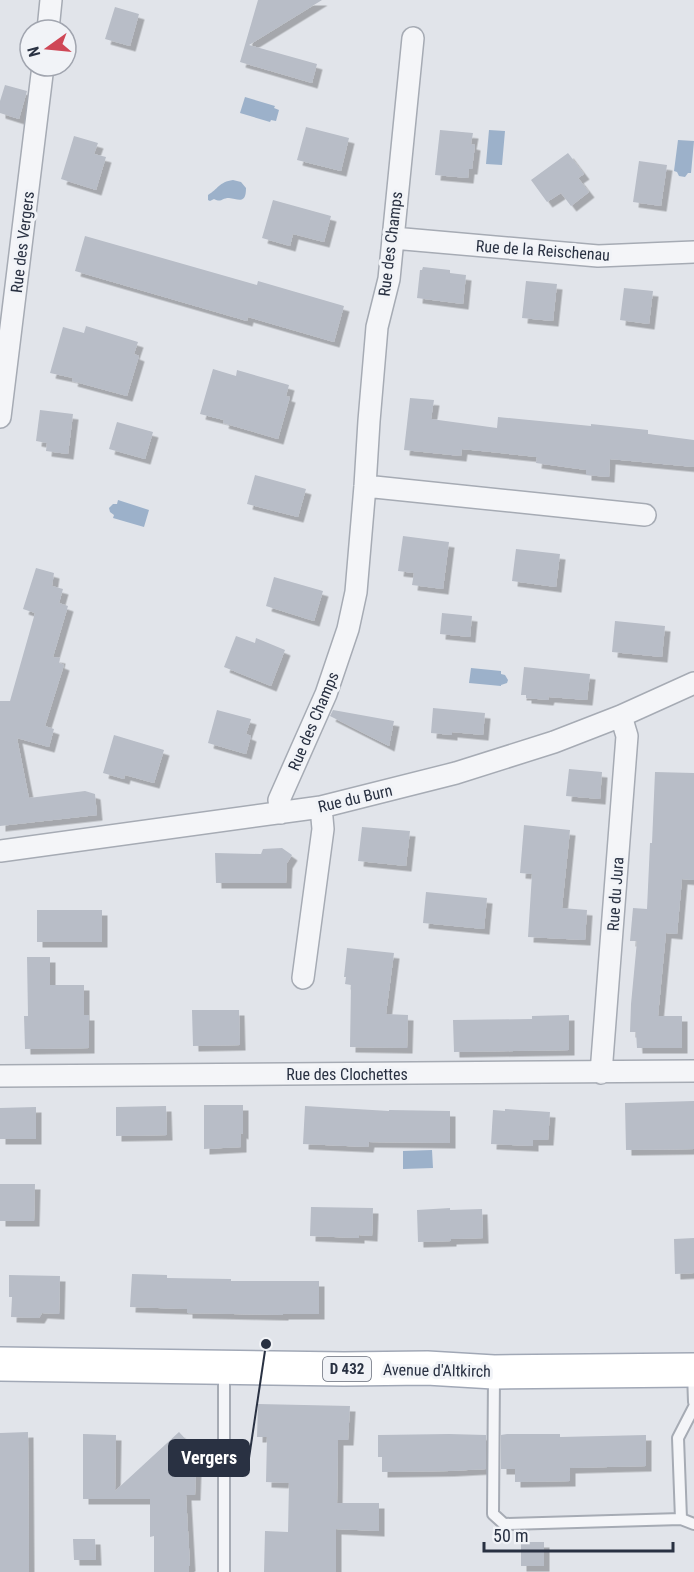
<svg xmlns="http://www.w3.org/2000/svg" width="694" height="1572" font-family="'Roboto Condensed',sans-serif">
	<style>
		.water { fill: #9cb1ca }
		.building { fill: #b8bdc7; filter: url(#shadow) }
		.lines { fill: none; stroke-linecap: round; stroke-linejoin: round }
		.service-casing { stroke: #a6abb4; stroke-width: 14 }
		.minor-casing { stroke: #a6abb4; stroke-width: 24 }
		.primary-casing { stroke: #a1a8b6; stroke-width: 36 }
		.service { stroke: #f4f5f8; stroke-width: 10 }
		.minor { stroke: #f4f5f8; stroke-width: 21 }
		.primary { stroke: #fff; stroke-width: 33 }
		.labels { text-anchor: middle; stroke-width: 6; stroke-linejoin: round; paint-order: stroke }
		.shield { fill: #f1f3f7; stroke: #656b78; stroke-width: 1.5 }
		.shield-label { font-size: 15px; font-weight: bold; fill: #293142 }
		.street-label { font-size: 16px; fill: #293142; stroke: #f1f3f7 }
		.leader { fill: none; stroke: #293142; stroke-width: 2 }
		.callout-dot { fill: #293142; stroke: #f1f3f7; stroke-width: 2 }
		.callout { fill: #293142; stroke: #293142; stroke-width: 2 }
		.callout-label { font-size: 18px; text-anchor: middle; font-weight: bold; fill: #fff }
	</style>
	<defs>
		<filter id="shadow"><feDropShadow dx="5.5" dy="5.5" stdDeviation="0" flood-color="#0004"/></filter>
	</defs>
	<rect width="100%" height="100%" fill="#e1e4ea"/>
	<path class="water" d="M245 97 275 106 274 108 279 110 276 121 271 120 270 122 240 113Z
		M489 130 505 131 502 165 486 164Z
		M678 140 694 141 691 173H688L685 177 679 176 677 172 674 171Z
		M233 180 241 182 246 188C246 205 238 199 229 198 221 198 222 203 214 199L210 201 208 200V195C218 189 219 182 233 180Z
		M118 500 149 510 144 527 113 518 114 515 110 512 109 508 113 504H117Z
		M471 668 501 671V674L505 675 508 680 507 683 501 685V686L469 683Z
		M432 1150 433 1168 403 1169V1151Z"/>
	<path class="building" d="M258 0H322L249 45 317 64 312 83 240 62Z
		M115 7 139 14 130 46 105 39Z
		M5 85 27 91 19 119 0 113V101Z
		M306 127 349 138 341 171 297 160Z
		M440 130 473 133 471 144 475 145 472 169H469L468 178 435 175Z
		M74 136 98 143 94 154 106 157 96 190 61 179Z
		M568 153 584 174 578 178 589 192 571 206 561 193 547 202 531 180Z
		M639 161 667 165 661 206 633 202Z
		M273 200 331 216 324 242 293 234 290 246 262 238Z
		M85 236 257 285 258 281 344 306 334 342 248 317 247 321 75 271Z
		M423 267 450 270V273L466 275 463 304 417 298 420 270H422Z
		M526 281 557 284 553 321 522 318Z
		M624 288 653 291 649 324 620 320Z
		M86 326 138 342 134 354 139 356 127 396 72 381 73 378 50 373 63 327 84 333Z
		M213 369 236 376 237 370 289 385 286 396 290 397 278 439 223 423 224 420 200 414Z
		M410 398 434 400 431 419 497 428 498 417 591 426V424L648 430V434L694 440V467L610 459 609 477 586 475V470L536 463 537 457 462 449 461 456 404 450Z
		M40 410 73 414 68 454 46 451 47 443 36 441Z
		M117 422 153 432 145 459 109 449Z
		M255 475 306 489 298 517 247 504Z
		M403 536 449 542 443 589 412 585 414 573 398 571Z
		M516 549 560 554 556 587 512 581Z
		M36 568 54 573 52 586 63 589 59 603 68 606 53 657 60 658 59 663 64 665 45 726 54 729 49 747 17 738 29 798 85 791 95 794 97 815 0 826V701H10L35 613 23 609Z
		M274 577 323 591 314 621 266 606Z
		M442 613 472 616 470 637 440 634Z
		M615 621 665 626 662 657 612 652Z
		M236 636 255 643 256 638 285 650 271 686 224 667Z
		M524 667 590 674 587 700 549 697 548 700 526 698V695H521Z
		M433 708 485 713 483 735 452 732V735L431 733Z
		M217 710 251 719 246 734 251 736 246 754 208 743Z
		M333 710 394 721 389 746 330 716Z
		M114 735 164 750 154 783 125 775 124 779 103 773Z
		M569 769 602 772 600 799 566 796Z
		M655 772 694 773V880L682 879 677 934 666 933 658 1016H682V1048H637L636 1032H630L631 1004 637 941H630L633 908 647 909 650 843H652Z
		M524 825 570 830 562 908 587 910 585 940 528 937 532 874 520 873Z
		M362 827 410 831 406 866 358 861Z
		M282 848 292 855 287 863 286 883H216L215 853 261 854 263 849Z
		M426 892 487 898 484 929 423 923Z
		M37 910H102V942H37Z
		M347 948 394 953 386 1014 408 1015 407 1048 350 1047 351 985 345 984 346 977H344Z
		M27 957H50V985H84V1015H89V1048L25 1049 24 1016H28Z
		M192 1010H239L240 1045 193 1046Z
		M569 1015V1050L454 1052 453 1020 532 1019V1016Z
		M694 1101V1149L626 1150 625 1103Z
		M204 1105H243V1134L241 1133V1147L204 1149Z
		M166 1106 167 1135 116 1136V1107Z
		M305 1106 389 1111V1110L450 1111V1143L369 1142 368 1147 303 1144Z
		M36 1107V1139H0V1108Z
		M505 1109 550 1112 548 1140H533V1146L491 1144 493 1110 505 1111Z
		M0 1184H35L34 1221H0Z
		M311 1207 373 1208 372 1236 359 1235V1238L310 1236Z
		M450 1208V1210L482 1209 483 1238 451 1239V1241L418 1242 417 1210Z
		M694 1238V1273L675 1274 674 1239Z
		M132 1274 167 1275V1278L231 1279V1281H319V1314H283V1315L187 1313V1309L130 1307Z
		M9 1275 60 1276 59 1314 42 1313 39 1318 11 1317 12 1297H9Z
		M258 1404 350 1406 348 1440H338L337 1503H379V1531L336 1529V1572H264L265 1531 288 1532 289 1483 266 1482 267 1437H257Z
		M28 1432 29 1572H0V1433Z
		M179 1432 205 1460 196 1467 195 1495H186L190 1566H189V1572H154V1536L150 1537V1499H83V1434L116 1435 115 1491Z
		M449 1434 486 1435V1469L449 1471 382 1472V1457H378V1435Z
		M507 1434H560V1437L646 1435V1466L570 1468V1481L515 1482V1469H501V1435Z
		M73 1539H95L96 1560H74Z
		M521 1542H544V1566H521Z"/>
	<g class="lines">
		<g class="service-casing">
			<path id="service" d="M224 1371V1572
				M693 1373 694 1402
				M494 1376 493 1514 504 1524 681 1519
				M694 1407 678 1438 681 1519 694 1524"/>
		</g>
		<g class="minor-casing">
			<path id="minor" d="M48 30 51 0
				M393 238 598 256 694 252
				M0 417 43 66
				M365 486 645 515
				M281 813 279 800 326 694 348 629 356 592 365 486 369 421 377 327 389 279 413 38
				M0 851 321 807 456 773 554 742 621 716 694 683
				M303 978 323 829 321 807
				M601 1073 627 736 621 716
				M0 1076 694 1071"/>
		</g>
		<g class="primary-casing">
			<path id="primary" d="M0 1364 344 1369 427 1368 494 1372 694 1370"/>
		</g>
		<use href="#service" class="service"/>
		<use href="#minor" class="minor"/>
		<use href="#primary" class="primary"/>
	</g>
	<g class="labels">
		<rect class="shield" x="323" y="1357" width="48" height="24" rx="4.5"/>
		<g class="shield-label">
			<text x="347" y="1374">D 432</text>
		</g>
		<g class="street-label">
			<text transform="translate(22 242) rotate(-83)" y="6">Rue des Vergers</text>
			<text transform="translate(390 244) rotate(-83)" y="6">Rue des Champs</text>
			<text transform="translate(543 250) rotate(4)" y="6">Rue de la Reischenau</text>
			<text transform="translate(313 721) rotate(-67)" y="6">Rue des Champs</text>
			<text transform="translate(355 798) rotate(-13)" y="6">Rue du Burn</text>
			<text transform="translate(615 894) rotate(-86)" y="6">Rue du Jura</text>
			<text x="347" y="1080">Rue des Clochettes</text>
			<text transform="translate(437 1370) rotate(1)" y="6">Avenue d'Altkirch</text>
		</g>
	</g>
	<path class="leader" d="M266 1344L249 1458"/>
	<circle class="callout-dot" cx="266" cy="1344" r="6"/>
	<rect class="callout" x="169" y="1440" width="80" height="36" rx="6"/>
	<g class="callout-label">
		<text x="209" y="1464">Vergers</text>
	</g>
	<g transform="translate(48 48) rotate(255)"><circle r="28" fill="#f1f3f7" stroke="#a1a5af" stroke-width="1.5"/>
	<path d="M0-4.5L10 22L0 15L-10 22Z" fill="#cf4756"/>
	<text y="-9" font-size="16" font-weight="bold" text-anchor="middle" fill="#293142">N</text>
	</g>
	<path d="M484 1542v9h189v-9" fill="none" stroke="#293142" stroke-width="3"/>
	<text x="493" y="1542" font-size="18" fill="#293142" stroke="#f1f3f7" stroke-width="4.5" paint-order="stroke">50 m</text>
</svg>
